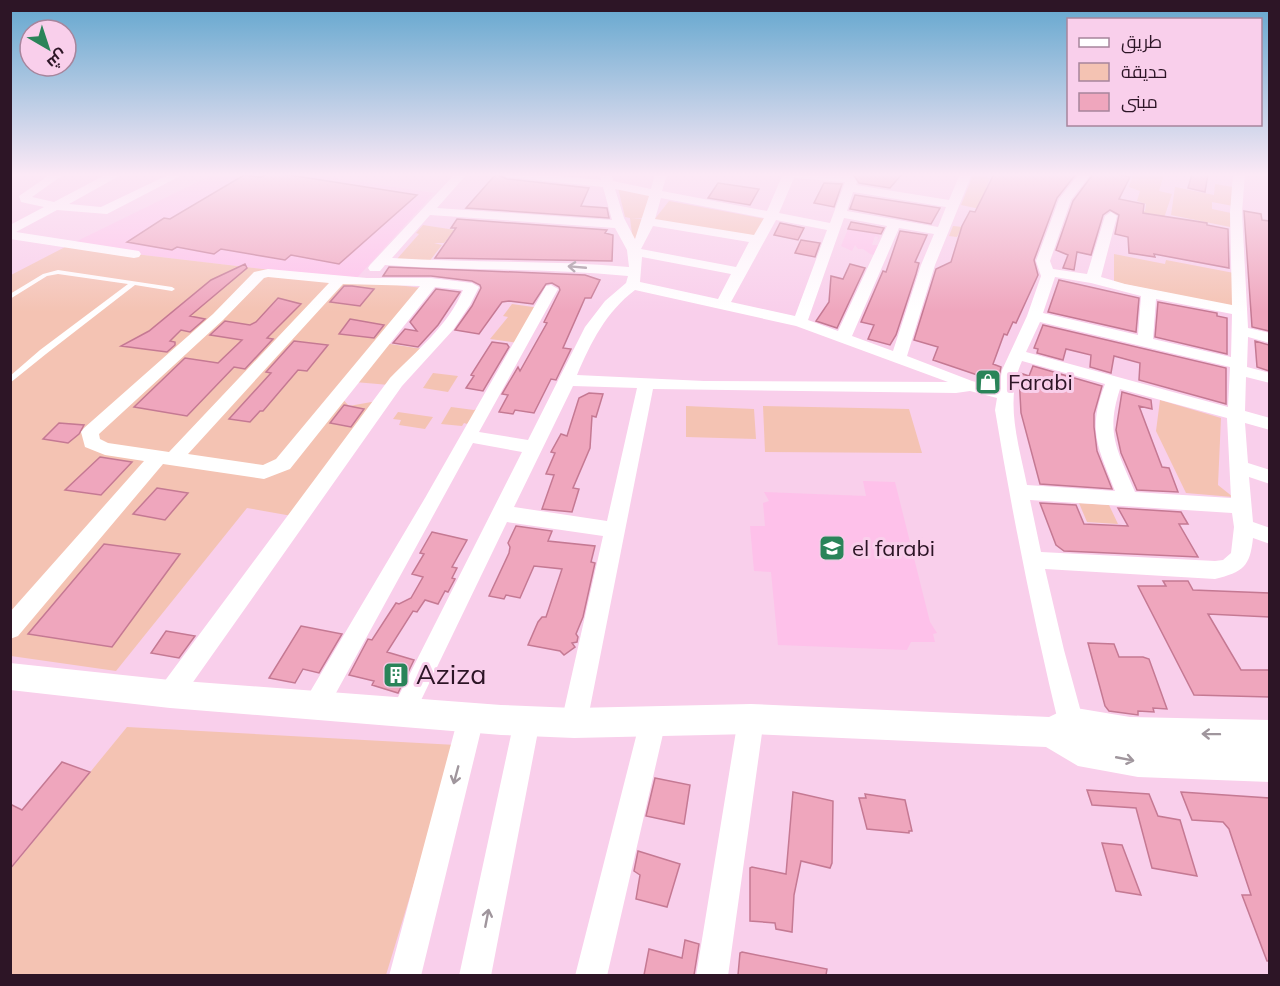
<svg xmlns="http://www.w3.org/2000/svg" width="1280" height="986" font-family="Mulish,Cairo,sans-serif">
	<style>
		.built { fill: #fec1ea }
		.green { fill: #f4c3b3 }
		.building { fill: #efa6bd; stroke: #c57993; stroke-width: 1.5 }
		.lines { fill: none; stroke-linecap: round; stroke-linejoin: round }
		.service { fill: #fff; fill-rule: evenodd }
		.minor { fill: #fff; fill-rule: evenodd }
		.tertiary { fill: #fff; fill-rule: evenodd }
		.oneway { stroke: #a0969d }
		.labels { text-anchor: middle; stroke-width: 6; stroke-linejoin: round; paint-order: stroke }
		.poi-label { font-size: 22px; fill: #2d1526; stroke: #f9cfeb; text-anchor: start }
		.near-poi-label { font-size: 27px; fill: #2d1526; stroke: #f9cfeb; text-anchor: start }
	</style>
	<rect width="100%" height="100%" fill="#f9cfeb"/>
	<path class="built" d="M214 174H310L434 193 355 280 67 246Z
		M848 229 878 234 880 237 877 241 878 237 875 236 872 245H880L879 256 870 254 863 249H858L855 245 852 251 841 246Z
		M863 481 895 482 930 622 937 633 933 634 935 642H911L907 650 778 645 771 572 754 571 750 526H765L763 503 769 501 764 492 866 496Z"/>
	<path class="green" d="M1126 174H1164L1159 191 1172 194 1163 221 1122 207 1145 211 1146 204 1137 201 1140 191 1129 187 1133 175Z
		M973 175 990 178 986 188 1006 192 973 234 960 231 957 237 949 236 953 226 963 227 980 209 961 205Z
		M1215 184 1233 187V206L1212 202V209L1231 213 1230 227 1171 215 1175 187 1214 195Z
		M618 188 651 195 645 218H631L645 219 637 243 633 242 630 218 625 217Z
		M669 201 766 219 757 239 654 220Z
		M423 225 455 230 444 243H434L442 245 428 263 397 259 419 234 416 233Z
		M67 246 422 288 337 393 349 406 377 401 292 516 247 508 116 671 11 656V275Z
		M1114 254 1165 264 1166 260 1234 273 1235 307 1114 282Z
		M512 304 540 308 518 343 490 339 508 317 503 316Z
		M384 343 423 349 389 385 355 382Z
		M433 373 458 376 448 392 423 388Z
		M1160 400 1221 418 1218 485 1233 497 1186 493 1156 431Z
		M686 406 754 409 756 439 686 437Z
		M763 406 909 409 922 453 765 452Z
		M451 407 474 410 480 407 467 424 464 423 462 426 441 424Z
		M398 412 433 417 425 429 399 425 401 420 393 419Z
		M1079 503 1109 505 1118 524 1087 522Z
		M127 727 456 745 386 975 11 976V869Z"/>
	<path class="building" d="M267 174H283L417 195 339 264 291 255 285 260 221 249 214 254 177 247 172 250 127 242 164 218 170 219 244 175 261 177Z
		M496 174 507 179 589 188 581 206 607 208 609 218 466 208Z
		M853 174H902L890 188 859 183Z
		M994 174H1076L1057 198 1034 260 1038 275 1016 323 1013 322 1007 335 1004 334 993 364 1001 367 998 382 933 360 938 347 914 340 936 269 951 262 962 226 970 211 975 212Z
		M1093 174H1117L1130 177 1119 199 1144 204 1143 213 1207 223V225L1228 229 1229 268 1154 254 1155 257 1129 253 1128 237 1115 234 1119 215 1110 210 1103 215 1091 255 1077 252 1074 270 1063 268 1068 255 1056 250 1073 201Z
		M1192 174H1208L1205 192 1188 188Z
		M718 183 759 189 750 205 708 198Z
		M824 183 842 184 834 207 814 203Z
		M855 195 940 208 931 224 850 209Z
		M1244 211 1261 214 1262 220 1269 221V331L1252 327Z
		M457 219 607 230 605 233 613 235 612 261 435 258 456 228H451Z
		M851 222 884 228 881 234 848 229Z
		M780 223 804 228 798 240 774 235Z
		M900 231 927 235 915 262 919 263 916 274 896 335 890 345 868 339 874 325 861 322 883 271 886 272Z
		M801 240 820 243 815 257 795 253Z
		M245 264 247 268 190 316 205 319 190 332 181 330 170 341 175 342V345L167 352 121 346 149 331 211 280Z
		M850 264 865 268 837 328 816 321 829 302 831 276 843 279Z
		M389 267 585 275 600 280 591 298H585L563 348 571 349 556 380 551 379 534 413 515 410 513 414 499 412 508 395 502 394 518 367 520 371 547 323 544 322 560 290 559 287 552 283 546 284 533 304 509 301 502 302 479 334 455 330 472 306 481 288 480 285 472 281 431 276H383Z
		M1059 280 1139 298 1136 332 1048 312Z
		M344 286H352L374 289 360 306 330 302Z
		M436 289 460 292 438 325 418 347 393 343 405 329 417 331 410 322Z
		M278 298 301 304 267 338 273 339 245 369 234 367 187 416 134 407 185 358 218 363 242 340 210 335 225 321 250 325 256 322Z
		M1158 302 1217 313V316L1227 318V354L1155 337Z
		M350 319 384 325 374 338 339 334Z
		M1043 325 1226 368V404L1139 380 1140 363 1114 356 1111 373 1090 367 1091 355 1066 349 1063 360 1037 353 1038 349 1034 348Z
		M294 341 328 345 307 371 298 370 263 411H260L250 422 229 419 271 373 266 372Z
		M1255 341 1269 345V371L1257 367Z
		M492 342 507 344 509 347 483 391 466 388 474 376 471 375Z
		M1033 366 1102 386 1094 414V427L1097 451 1112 489 1040 484 1021 413 1019 376 1020 373 1029 376Z
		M1122 392 1151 400 1152 409 1139 406 1162 467 1169 468 1178 492 1137 490 1121 453 1116 430Z
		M589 393 603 394 596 417 592 416 590 448 573 488 579 489 572 512 542 509 554 475 546 474 555 453 551 452 561 434 567 436 579 398Z
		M344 405 364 409 351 427 330 423Z
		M59 423 84 425 79 434 68 443 43 439Z
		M100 457 132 462 101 495 65 490Z
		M157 488 188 493 165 520 133 514Z
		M1040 503 1076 505 1084 524 1128 526 1118 508 1181 512 1188 524H1179L1198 557 1064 551 1056 545Z
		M516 526 552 531 548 541 595 546 591 562 595 563 583 617 576 634 578 637 577 642 572 643 575 647 564 655 560 651 528 645 538 622 542 617H546L562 569 534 566 520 598 506 595 504 599 489 596 509 553 510 547 508 543Z
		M432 532 467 540 452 567 457 568 452 578 455 579 448 592 445 591 438 604 425 600 417 612 413 611 387 652 414 660 398 693 372 685 374 681 349 675 368 639 372 640 396 603 399 604 411 598 423 577 412 574 424 554 420 553Z
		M104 544 180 554 112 647 28 634Z
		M1163 581H1188L1193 590 1269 593V617L1208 614 1241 670H1269V697L1194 695 1138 586H1166Z
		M301 626 342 634 319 673 303 669 295 683 269 678Z
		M166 631 195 636 179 658 151 653Z
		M1088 643 1114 644 1119 657H1143L1149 659 1167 709 1153 708 1154 712 1138 711V715L1109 711 1105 706Z
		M62 762 90 772 10 869V804L22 810Z
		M655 778 690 785 684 824 646 816Z
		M1087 790 1149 794 1158 816 1180 820 1197 876 1152 868 1136 808 1092 805Z
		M793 792 833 801 832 863 830 868 801 861 794 895 792 932 776 929 775 923 750 921V868L752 867 786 874Z
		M1181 792 1269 798V961H1267L1242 895H1251L1229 829 1223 822 1192 820Z
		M865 794 905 800 912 831H909V833L867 829 859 798H866Z
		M1102 843 1122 845 1141 895 1116 891Z
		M638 851 680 864 667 907 636 899 640 875 634 871Z
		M685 940 699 944 694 975H644L649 949 682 958Z
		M742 952 827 969 826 975H738L740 953Z"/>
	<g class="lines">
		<path class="service" d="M58 270 172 287 175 289 172 291 135 285 46 354 10 383V376L40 350 128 284 58 274 47 276 10 299V294L43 274Z"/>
		<path class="minor" d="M10 174H20L10 178Z
			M51 174H64L32 197 54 202 107 174H121L119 176 69 204 101 207 170 174H184L107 214 57 210 16 232 139 251 141 254 139 257 134 258 10 239V225L44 207 21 202 19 196Z
			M455 174H467L437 208 612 220 603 187 507 177 501 174H538L601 180 600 174H612L613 181 651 189 655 174H667L662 191 767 211 783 174 849 175 853 176 857 182 856 185 949 200 960 174H972L935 265 907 356 972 381 999 388 1002 370 1027 316 1041 276 1036 261 1059 199 1079 174H1091L1071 200 1050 261 1053 269 1087 274 1105 216 1111 212 1117 216 1101 277 1125 284 1232 305 1230 212 1233 174H1245L1242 212 1248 328 1270 333V343L1248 337 1247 367 1270 373V383L1246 377 1245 411 1270 418V430L1245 423 1248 463 1270 470V484L1249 477 1253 522 1270 528V544L1253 538C1250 567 1243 572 1215 579L1045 569 1064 650 1087 734 1083 743 1074 746 1065 743 1061 734C1035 627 1013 519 995 410L997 398 970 391 956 393 653 389 587 723 583 732 574 735 565 732 561 723 603 536 507 522 411 721 402 725 393 721 390 713 522 452 473 443 325 713 316 717 307 713 304 705 307 697 425 498 546 286 551 285 558 289 479 432 528 440 585 327 605 301 626 283 628 276C547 268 466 271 385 265L380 271H370L368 268 370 265ZM794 178 845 182 830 223 779 213ZM615 189 649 196 635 239 624 218ZM853 192 946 207 938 227 847 211ZM661 198 764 218 754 235 655 219ZM430 215 615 228 627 250 629 267C550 260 471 263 392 258ZM844 218 887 226 838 331 808 320ZM776 220 827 230 795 316 731 302ZM653 226 749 242 736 267 641 249ZM899 228 934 234 921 265 893 351 852 336ZM642 257 731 274 718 299 640 282ZM1055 277 1091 283 1141 296 1138 335 1043 313ZM635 290 796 326 948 382 704 381 577 375C591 342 606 312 635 290ZM1156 299 1232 314 1231 357 1153 339ZM1040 322 1230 367 1228 407 1026 352ZM1022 361 1105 384C1087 431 1098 447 1115 491L1027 485C1019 445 1004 401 1022 361ZM573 386 637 388 607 521 514 507ZM1120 389 1227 418 1231 498 1135 492C1118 451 1105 434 1120 389ZM1030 500 1232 513 1234 527 1231 553 1223 560 1215 561 1041 552Z
			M268 269 367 278H431L472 283 479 287 470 305 453 330 402 386 179 702 170 705 161 702 158 694 161 686 390 378C416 351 448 326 463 290L435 287 290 469 264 479 163 464 18 636 10 639V612L144 461 105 455 85 447 81 432 84 428 213 314 254 272ZM268 277 329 283 169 452 108 443 100 439 99 434 223 320 264 278ZM343 284 420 286 276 459 263 465 188 454Z
			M471 706 480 710 484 718 421 976H389L458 718 462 710Z
			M751 707 760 711 764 719 728 976H696L738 719 742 711Z
			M527 709 536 713 540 721 491 976H459L514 721 518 713Z
			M653 709 662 713 666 721 607 976H575L640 721 644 713Z"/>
		<path class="tertiary" d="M10 663 170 680 501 705 574 708 751 704 1049 717 1070 707 1130 717 1270 720V782L1138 777 1078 766 1046 747 751 734 574 738 501 735 170 708 10 690Z"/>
	</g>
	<defs><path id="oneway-shaft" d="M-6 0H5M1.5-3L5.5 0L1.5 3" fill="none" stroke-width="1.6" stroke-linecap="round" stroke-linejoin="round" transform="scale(1.5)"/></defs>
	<g class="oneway">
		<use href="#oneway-shaft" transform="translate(577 267) rotate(-175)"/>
		<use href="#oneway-shaft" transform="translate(1211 734) rotate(-179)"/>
		<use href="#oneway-shaft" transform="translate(1125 759) rotate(11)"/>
		<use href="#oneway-shaft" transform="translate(456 775) rotate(105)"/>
		<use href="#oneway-shaft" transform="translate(487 918) rotate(-79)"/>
	</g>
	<linearGradient id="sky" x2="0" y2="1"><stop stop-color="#62a6ce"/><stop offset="0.56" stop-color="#fce9f6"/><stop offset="1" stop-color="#fce9f6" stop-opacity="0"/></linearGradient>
	<rect width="1280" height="312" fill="url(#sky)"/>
	<defs>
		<g id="shop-square" transform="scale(1.35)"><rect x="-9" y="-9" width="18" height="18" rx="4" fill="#2a8459" stroke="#f9cfeb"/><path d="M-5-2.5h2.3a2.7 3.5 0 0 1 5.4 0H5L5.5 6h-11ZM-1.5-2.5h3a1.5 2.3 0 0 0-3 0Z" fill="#fff"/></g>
		<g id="school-square" transform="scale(1.35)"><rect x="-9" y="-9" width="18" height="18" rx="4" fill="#2a8459" stroke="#f9cfeb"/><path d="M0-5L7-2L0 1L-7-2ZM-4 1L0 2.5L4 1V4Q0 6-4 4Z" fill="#fff"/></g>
		<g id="building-square" transform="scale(1.35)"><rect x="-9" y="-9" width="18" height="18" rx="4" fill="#2a8459" stroke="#f9cfeb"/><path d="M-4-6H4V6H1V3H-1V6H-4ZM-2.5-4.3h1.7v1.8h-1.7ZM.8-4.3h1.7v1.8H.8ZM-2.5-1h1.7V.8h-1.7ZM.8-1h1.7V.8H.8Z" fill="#fff"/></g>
	</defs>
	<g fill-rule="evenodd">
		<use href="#shop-square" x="988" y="382"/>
		<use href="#school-square" x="832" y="548"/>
		<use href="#building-square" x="396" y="675"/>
	</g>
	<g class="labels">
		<g class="poi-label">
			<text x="1008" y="390">Farabi</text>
			<text x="852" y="556">el farabi</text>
		</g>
		<g class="near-poi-label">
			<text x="416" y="684">Aziza</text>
		</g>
	</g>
	<rect width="1280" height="986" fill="none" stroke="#2d1526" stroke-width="24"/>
	<rect x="1067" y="18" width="195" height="108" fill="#f9cfeb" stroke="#a7859c" stroke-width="1.5"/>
	<rect x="1079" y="38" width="30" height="9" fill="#ffffff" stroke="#a7859c" stroke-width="1.5"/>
	<text x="1121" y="48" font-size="18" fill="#2d1526">طريق</text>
	<rect x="1079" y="63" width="30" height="18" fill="#f4c3b3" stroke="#a7859c" stroke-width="1.5"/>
	<text x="1121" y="78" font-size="18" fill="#2d1526">حديقة</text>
	<rect x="1079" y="93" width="30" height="18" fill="#efa6bd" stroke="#a7859c" stroke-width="1.5"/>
	<text x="1121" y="108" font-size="18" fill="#2d1526">مبنى</text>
	<g transform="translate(48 48) rotate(141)"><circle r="28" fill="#f9cfeb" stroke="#a7859c" stroke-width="1.5"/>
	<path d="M0-4.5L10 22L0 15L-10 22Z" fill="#2a8459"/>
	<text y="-9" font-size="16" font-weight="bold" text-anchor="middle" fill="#2d1526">ش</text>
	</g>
</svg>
